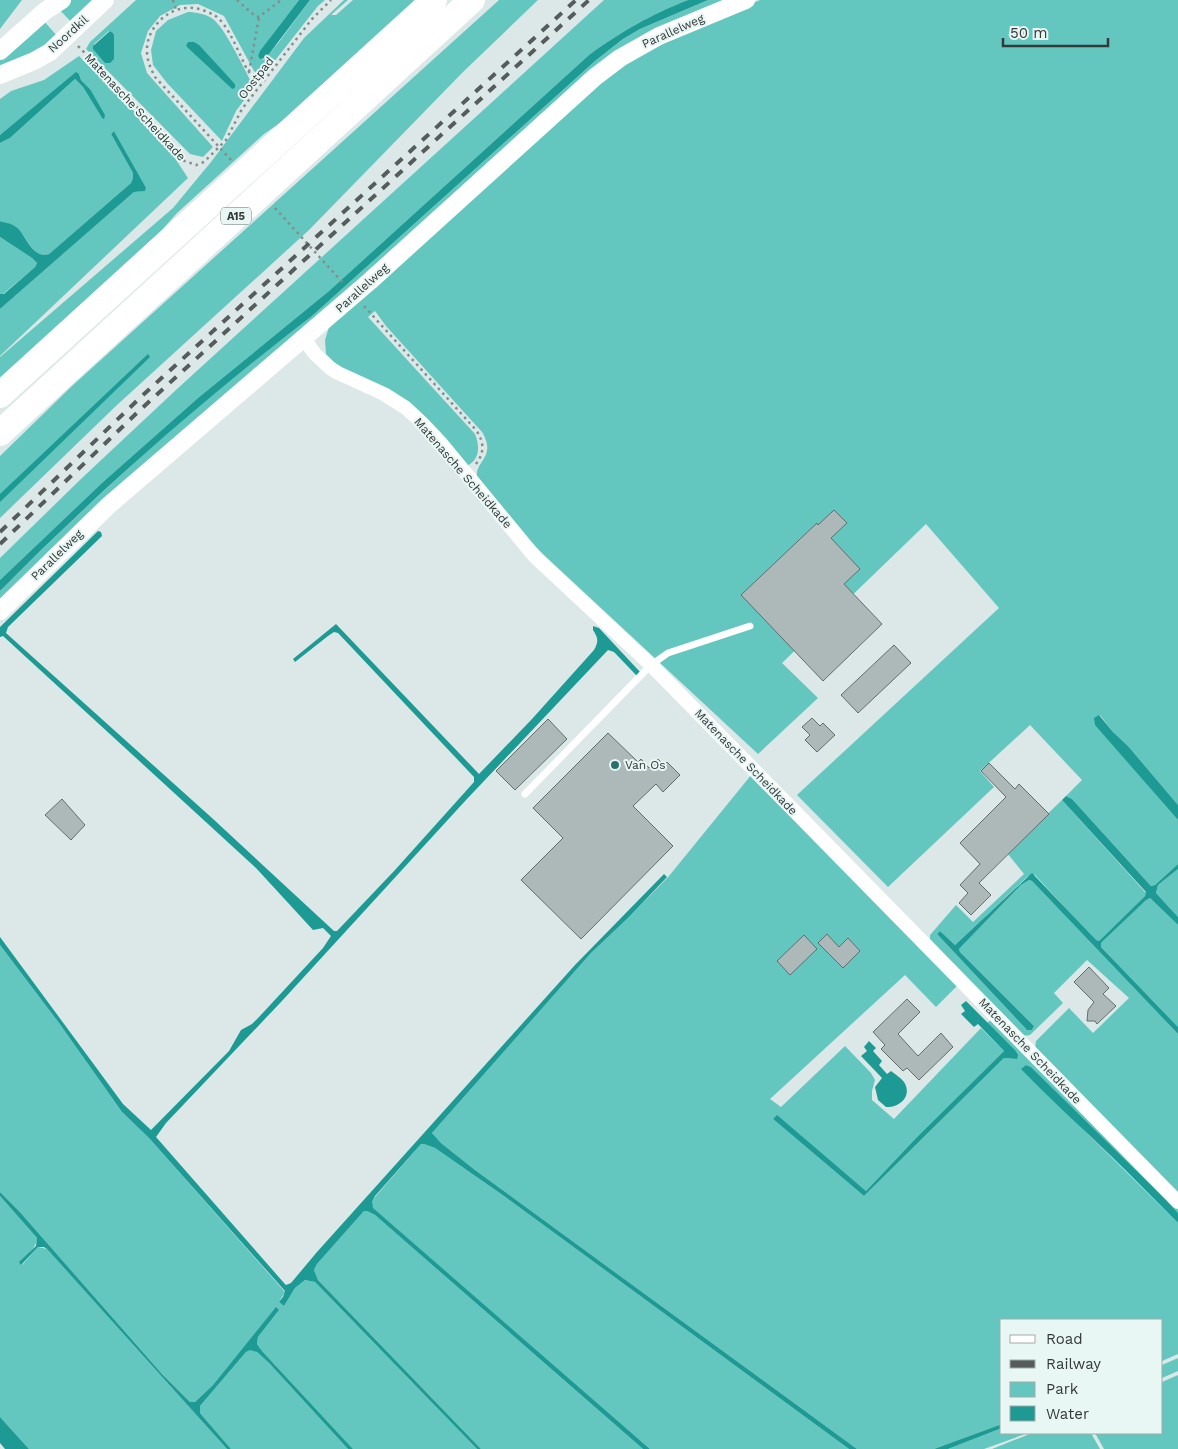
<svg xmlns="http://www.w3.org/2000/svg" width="1178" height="1449" font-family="'Work Sans',sans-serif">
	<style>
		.green { fill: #63c7bf; fill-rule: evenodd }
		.water { fill: #1d9a93 }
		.building { fill: #acb9b8; stroke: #626e6d }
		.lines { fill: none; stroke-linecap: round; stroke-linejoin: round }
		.path { stroke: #858d8c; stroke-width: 2.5; stroke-dasharray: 2.5 4; stroke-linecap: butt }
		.service { stroke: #fff; stroke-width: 7 }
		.minor { stroke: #fff; stroke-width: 14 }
		.tertiary { stroke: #fff; stroke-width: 18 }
		.motorway { stroke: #fff; stroke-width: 26 }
		.rail { stroke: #555c5b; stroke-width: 4; stroke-dasharray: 9 9; stroke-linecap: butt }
		.poi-dot { fill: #28716c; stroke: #e8f6f4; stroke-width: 2 }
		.labels { text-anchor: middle; stroke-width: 4; stroke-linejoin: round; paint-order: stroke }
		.shield { fill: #e8f6f4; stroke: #6b7271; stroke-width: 1 }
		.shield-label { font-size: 11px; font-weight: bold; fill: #353a39 }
		.street-label { font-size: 12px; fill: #353a39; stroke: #e8f6f4 }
		.poi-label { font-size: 12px; fill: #353a39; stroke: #e8f6f4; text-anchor: start }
	</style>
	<rect width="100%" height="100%" fill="#dbe8e7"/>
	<path class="green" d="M0 0H22L0 29Z
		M69 0H101L74 25 57 7Z
		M136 0H299L271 37 258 56 264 60 279 42 310 0H325L318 6 262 77 258 76 254 71 224 16 198 4 180 5 160 16 148 31 141 53 147 73 213 147 203 157 190 154 86 49 90 42ZM109 31 113 33V42L94 49V44Z
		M344 0H348L331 15H336L353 0H417L296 112 264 134 177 213 162 230 0 380V357L173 208 211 162 304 38Z
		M499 0H538L463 72 309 230 117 405 0 518V456L72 386Z
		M604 0H688C650 15 622 31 589 55L329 291 198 398 103 482 0 580V558L82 478 177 389Z
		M708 0H730L665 25 0 602V591C98 493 201 399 312 316L595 61 623 39 640 29Z
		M760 0H1178V805L1128 746 1113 732 1100 715 1096 725 1178 820V864L1155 885 1151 886 1072 799 1066 796 1082 780 1030 725 980 771 994 787 888 887 797 795 999 608 926 524 782 663 818 698 758 754 544 555 527 538 477 476C475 461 497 457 482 432L386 326 375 311 368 317 475 434C480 446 480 460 467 466L437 430 340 368 326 354 325 340 329 327 601 82 638 54Z
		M188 12C196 12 206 14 213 19 226 29 245 71 254 87L236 111 222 141 167 83 153 65 151 50 156 31 168 20ZM194 42 235 84 232 89 186 46Z
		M42 19 59 38 49 47 0 69V54Z
		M79 56 163 140 188 178 0 356V309L134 192 143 191 146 189 114 131 111 134 133 173V178L131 183 49 254C33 258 30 242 21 233 16 228 8 224 0 221V143L10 138 75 79 83 87 102 118 90 89 81 80 79 74H75L0 135V99L11 91 44 80Z
		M0 237 32 258 37 263 35 267 2 295 0 294Z
		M752 774 959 984 936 1007 905 975 770 1099 781 1107 845 1046 871 1073 875 1080 872 1091V1100L894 1119 981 1028 1004 1051 917 1137 866 1191 777 1116 773 1119 864 1196 1004 1058 1017 1059 1015 1050 987 1023 992 1019 1178 1207V1213L1031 1067 1026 1065 1022 1069 1178 1223V1354L1162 1361V1320H1002V1424L934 1449H857L475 1170 441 1143 432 1133 591 953 629 917 669 876Z
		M1062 800 1146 893 1145 896 1099 941 1095 940 1035 875 1027 877 955 945 940 931 937 934 1026 1029 1032 1030 1034 1026 960 952 959 949 1021 885 1029 880 1032 881 1178 1034V1194L1035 1049 1036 1041 1069 1008 1093 1033 1129 998 1087 960 1054 993 1063 1003 1030 1035 1022 1036 930 939V935L956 905 973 922 1024 874 1007 853Z
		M1178 869V917L1156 893 1158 885Z
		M1150 898 1178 925V1027L1101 947V943L1104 940 1146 899Z
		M0 945 59 1023 122 1112 149 1138 285 1292 279 1302 284 1306 295 1288 305 1280 315 1282 477 1449H353L262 1351 257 1344 258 1337 279 1310 270 1315 213 1385 195 1402H190L162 1374 19 1211 0 1192Z
		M421 1144H424L435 1148 504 1196 849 1449H650L372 1208V1202L375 1197Z
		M0 1196 37 1238C37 1248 26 1255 20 1262L22 1265 38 1247 47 1249 227 1449H29L0 1417Z
		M364 1211H367L375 1215 643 1449H481L318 1280 314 1270 317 1264Z
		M250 1349 257 1352 269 1363 348 1449H231L200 1413V1406L246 1352Z
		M1178 1358V1371L1162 1378V1365Z
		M1178 1375V1449H1104L1095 1433H1162V1382Z
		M1002 1428V1433H1028L984 1449H948Z
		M1032 1433H1091L1100 1449H992Z"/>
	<path class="water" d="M299 0H310L266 58 260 59 258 56 260 51Z
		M688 0H708L640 29 623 39 595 61 312 316C202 400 98 492 0 591V580L103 482 198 398 329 291 589 55C622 31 650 15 688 0Z
		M110 31 113 33 114 36V59L110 63H105L93 49V46Z
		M188 42H194L199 45 235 84V88L232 89 189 49 186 46Z
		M76 72 79 74 81 80 90 89 105 115 104 119 102 118 83 87 75 79 10 138 0 143V135Z
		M114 131 146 188 145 191 134 192 0 309V294H4L35 267 37 263 32 258 0 237V221C5 223 11 223 16 227 27 235 31 259 49 254L131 183 133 178V173L111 134Z
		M148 354 150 357 0 502V494Z
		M98 531 101 532 102 536 8 627 6 633 212 818 334 931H337L395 870 474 782V777L338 633 334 632 328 636 295 662 293 659 336 624 479 774 532 719 594 650C599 641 598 638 593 630V626L599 628 641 673 638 676 636 675 614 652 608 650 466 800 281 1002 166 1123 156 1137 284 1283 286 1285 291 1283 317 1252 575 965 664 874 667 877 629 917 591 953 432 1133 441 1143 475 1170 857 1449H849L504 1196 435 1148 424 1144H421L375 1196 372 1202 373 1208 650 1449H643L375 1215 367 1211H364L317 1264 314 1270 318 1280 481 1449H477L315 1282 305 1280 295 1288 284 1306 279 1302 283 1297 285 1291 149 1138 122 1112 59 1023 0 945V937L123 1104 151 1130 229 1051 241 1030 252 1024 259 1017 323 948 331 936 323 928 313 930 256 868 3 636 0 637V627Z
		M1099 715 1113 732 1128 746 1178 805V820L1095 725 1094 718Z
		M1066 796 1072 799 1151 886 1155 885 1178 864V869L1158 885 1156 893 1178 917V925L1150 898 1146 900 1104 940 1101 943V947L1178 1027V1034L1032 881 1029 880 1021 885 959 949 960 952 1034 1026 1032 1030H1027L937 934 940 931 955 945 1032 873 1096 940 1099 941 1145 896 1146 892 1062 800Z
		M966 1001 1015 1050 1018 1055 1017 1059 1004 1058 864 1196 773 1119 777 1115 866 1191 917 1137 1004 1051 978 1024 974 1027 961 1014 965 1011 961 1005Z
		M869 1041 876 1048 873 1051 882 1061 879 1065 887 1074 891 1071C895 1074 901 1078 904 1082 913 1096 899 1108 886 1107L878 1100 875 1087 882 1078 861 1056 867 1051 864 1047Z
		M1026 1065 1031 1067 1166 1200 1178 1213V1223C1155 1200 1133 1177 1110 1155 1080 1126 1050 1099 1021 1069Z
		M0 1192 19 1211 162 1374 190 1402H195L213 1385 276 1307 279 1310 258 1337 257 1344 262 1351 353 1449H348L269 1363 257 1352 250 1350 246 1352 200 1406V1413L231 1449H227L47 1249 44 1247H38L21 1265 19 1262 36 1246 37 1238 0 1196Z
		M0 1417 29 1449H5L0 1443Z
		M1002 1424V1428L948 1449H934Z"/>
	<path class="building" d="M834 510 847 523 831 538 860 569 844 584 882 624 823 681 741 595 817 523 818 525Z
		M894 645 911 663 858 713 841 695Z
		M812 718 820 726 823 723 835 735 817 752 805 740 810 735 802 727Z
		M548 719 567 739 515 790 496 771Z
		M608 733 638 762 641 759 649 768 658 759 664 765 667 762 680 775 663 792 656 784 633 806 673 846 581 939 521 880 563 838 533 808Z
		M989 763 1015 789 1019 784 1049 814 979 883 991 895 971 915 959 903 968 893 960 885 980 864 960 843 1006 797 981 771Z
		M62 799 85 825 71 840 45 815Z
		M827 934 839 947 848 938 860 951 843 968 818 943Z
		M804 935 817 949 790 975 777 961Z
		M1089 967 1109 988 1103 994 1116 1006 1097 1024 1095 1021H1087L1088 1010 1094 1002 1074 982Z
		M907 999 920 1012 898 1034 918 1056 941 1033 953 1047 919 1080 907 1068 903 1071 881 1049 885 1045 873 1032Z"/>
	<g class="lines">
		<path class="path" d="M173 0 176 10
			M237 0 255 16 259 17 281 0
			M78 46 167 138 182 160 196 165 204 162 226 140 242 109 312 19 331 0
			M249 72 259 17
			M231 160 155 77C151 69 147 61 147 51 146 30 166 8 188 8 197 7 206 11 214 15 229 24 239 55 248 71 252 76 256 81 260 86
			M275 208 344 284
			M364 306 476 430C484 442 485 452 476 464"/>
		<path class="service" d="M525 794 651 665 668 653 750 626"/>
		<path class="minor" d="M304 339 315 354 330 368 338 373 384 394 406 408 422 423 440 442 535 557 651 665 1178 1202"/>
		<path class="tertiary" d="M0 51 45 11 62 0
			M0 75 34 61 50 52 105 0
			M0 611 109 505 370 281 595 77 620 58 659 36 746 0"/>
		<path class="motorway" d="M0 395 434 0
			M0 433 472 0"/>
		<path class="rail" d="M0 532 143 395 576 0
			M0 544 140 410 589 0"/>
	</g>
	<circle class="poi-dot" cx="615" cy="765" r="5"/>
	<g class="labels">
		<rect class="shield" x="221" y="207.5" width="30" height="17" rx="4"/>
		<g class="shield-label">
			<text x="236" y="220">A15</text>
		</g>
		<g class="street-label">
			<text transform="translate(673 31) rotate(-24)" y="4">Parallelweg</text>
			<text transform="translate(68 34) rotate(-42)" y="4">Noordkil</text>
			<text transform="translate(256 78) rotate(-52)" y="4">Oostpad</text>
			<text transform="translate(135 107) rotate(47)" y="4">Matenasche Scheidkade</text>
			<text transform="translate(362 288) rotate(-42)" y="4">Parallelweg</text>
			<text transform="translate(463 473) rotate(49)" y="4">Matenasche Scheidkade</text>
			<text transform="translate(57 555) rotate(-44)" y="4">Parallelweg</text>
			<text transform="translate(746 762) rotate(46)" y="4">Matenasche Scheidkade</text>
			<text transform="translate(1030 1051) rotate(46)" y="4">Matenasche Scheidkade</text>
		</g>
		<g class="poi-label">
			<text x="625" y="769">Van Os</text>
		</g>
	</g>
	<rect x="1000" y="1319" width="162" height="115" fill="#e8f6f4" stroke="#a0aba9"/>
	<rect x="1010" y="1335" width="25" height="8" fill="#ffffff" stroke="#a0aba9"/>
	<text x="1046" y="1344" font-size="15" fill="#353a39">Road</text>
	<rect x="1010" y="1360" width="25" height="8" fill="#555c5b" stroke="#a0aba9"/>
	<text x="1046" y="1369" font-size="15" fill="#353a39">Railway</text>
	<rect x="1010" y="1382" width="25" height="15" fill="#63c7bf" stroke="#a0aba9"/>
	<text x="1046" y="1394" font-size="15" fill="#353a39">Park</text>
	<rect x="1010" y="1406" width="25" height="15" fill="#1d9a93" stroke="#a0aba9"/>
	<text x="1046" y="1419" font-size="15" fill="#353a39">Water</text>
	<path d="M1003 38v8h105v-8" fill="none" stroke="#353a39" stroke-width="2.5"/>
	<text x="1010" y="38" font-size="15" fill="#353a39" stroke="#e8f6f4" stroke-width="4" paint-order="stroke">50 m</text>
</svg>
